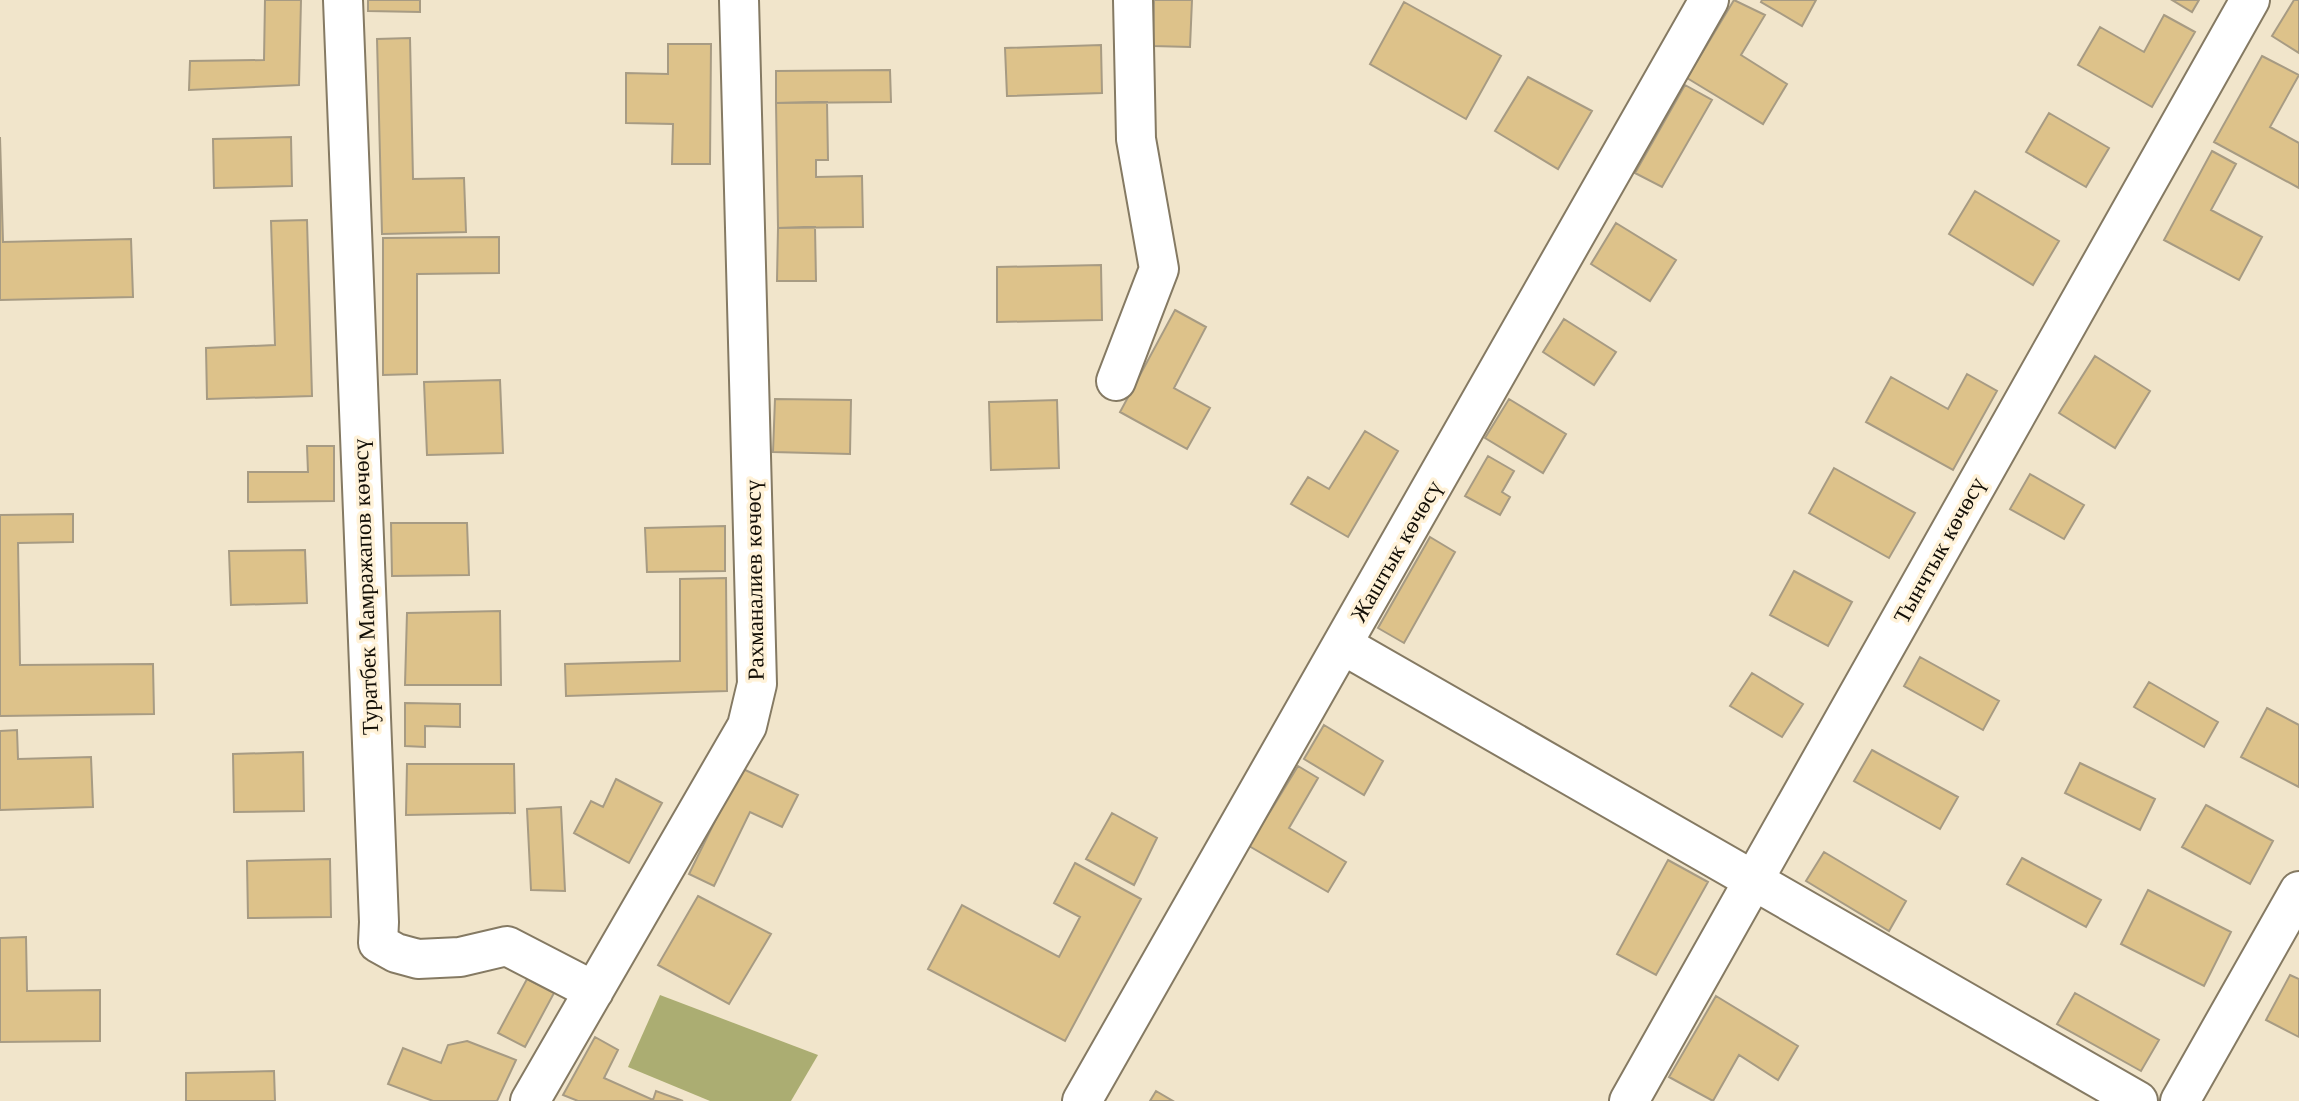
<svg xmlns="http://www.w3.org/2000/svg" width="2299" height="1101" font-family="'Libre Baskerville',serif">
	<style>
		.forest { fill: #abad72 }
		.building { fill: #ddc28a; stroke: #a79b83; stroke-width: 2 }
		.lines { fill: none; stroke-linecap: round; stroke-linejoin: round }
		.street-casing { stroke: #857a63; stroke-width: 42 }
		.street { stroke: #fff; stroke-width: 38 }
		.labels { text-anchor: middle; stroke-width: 7; stroke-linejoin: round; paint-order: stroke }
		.street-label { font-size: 23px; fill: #120e06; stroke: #fff2d8 }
	</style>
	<rect width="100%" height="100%" fill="#f1e5cb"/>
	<path class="forest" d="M660 995 818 1055 791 1101H710L628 1067Z"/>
	<path class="building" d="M265 0H301L299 85 189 90 190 61 264 60Z
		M368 0H420V12L368 11Z
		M1154 0H1192L1190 47 1153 46Z
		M1734 0 1765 15 1741 55 1787 84 1763 124 1687 78Z
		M1762 0H1816L1802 26 1761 2Z
		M2172 0H2199L2192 12Z
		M2294 0H2299V53L2272 36Z
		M1404 2 1501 56 1466 119 1370 64Z
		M2164 15 2195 32 2152 107 2078 65 2100 27 2144 52Z
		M410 38 413 179 464 178 466 232 382 234 377 39Z
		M668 44H711L710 164H672L673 124 626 123V73L668 74Z
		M1101 45 1102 93 1007 96 1005 48Z
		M2262 56 2299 75 2270 127 2299 143V188L2214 142Z
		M890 70 891 102 776 103V71Z
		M1528 77 1592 111 1558 169 1495 131Z
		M1685 85 1712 100 1662 187 1635 173Z
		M827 102 828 160H816V177L862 176 863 227 778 228 776 103Z
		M2049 113 2109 148 2086 187 2026 152Z
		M0 137 3 242 131 239 133 297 0 300Z
		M291 137 292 186 214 188 213 139Z
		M2212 151 2236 164 2211 210 2262 237 2239 280 2164 240Z
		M1975 191 2059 241 2033 285 1949 234Z
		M307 220 312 396 207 399 206 348 275 345 271 221Z
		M1616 223 1676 260 1650 301 1591 264Z
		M815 227 816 281H777L778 228Z
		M499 237V273L417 274V374L383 375V238Z
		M1101 265 1102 320 997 322V267Z
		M1175 310 1206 327 1174 388 1210 408 1187 449 1120 412Z
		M1564 319 1616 352 1594 385 1543 352Z
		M2095 356 2150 391 2115 448 2059 413Z
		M1967 374 1997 391 1953 470 1866 422 1891 377 1948 409Z
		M500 380 503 453 427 455 424 382Z
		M775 399 851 400 850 454 773 452Z
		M1509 399 1566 434 1543 473 1485 438Z
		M1057 400 1059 468 991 470 989 402Z
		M1365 431 1398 451 1348 537 1291 504 1308 477 1329 489Z
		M307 446H334V501L248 502V472H308Z
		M1488 456 1514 471 1502 492 1510 497 1500 515 1465 496Z
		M1834 468 1915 513 1889 558 1809 513Z
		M2030 474 2084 505 2064 539 2010 509Z
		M73 514V542L18 543 20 665 153 664 154 714 0 716V515Z
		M391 523H467L469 575 392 576Z
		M725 526V571L647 572 645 528Z
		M1430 537 1455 552 1404 643 1378 628Z
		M305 550 307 603 231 605 229 551Z
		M1794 571 1852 602 1828 646 1770 615Z
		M726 578 727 691 566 696 565 664 680 661V579Z
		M500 611 501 685H405L407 613Z
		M1920 657 1999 701 1983 730 1904 686Z
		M1752 673 1803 704 1782 737 1730 706Z
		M2149 682 2218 722 2204 747 2134 707Z
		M405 703 460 704V727L425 726V747L405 746Z
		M2267 708 2299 725V787L2241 757Z
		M1324 725 1383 761 1364 795 1304 759Z
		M17 730 18 759 91 757 93 807 0 810V731Z
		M1872 750 1958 797 1940 829 1854 781Z
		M303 752 304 811 234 812 233 754Z
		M2080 763 2155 799 2140 830 2065 793Z
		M407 764H514L515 813 406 815Z
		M1298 766 1318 778 1289 828 1346 862 1328 892 1249 846Z
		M741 768 798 795 782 827 750 812 714 886 689 874Z
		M616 779 662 803 629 863 574 833 591 801 603 807Z
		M2206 805 2273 841 2250 884 2182 847Z
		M561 807 565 891 531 890 527 809Z
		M1112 813 1157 838 1134 885 1086 859Z
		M1824 852 1906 901 1889 931 1806 881Z
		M2022 858 2101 900 2086 927 2007 884Z
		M330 859 331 917 248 918 247 861Z
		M1668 860 1708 882 1656 975 1617 954Z
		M1075 863 1141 899 1065 1041 928 969 962 905 1059 957 1080 917 1054 903Z
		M2148 890 2231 932 2204 986 2121 944Z
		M698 896 771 934 729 1004 658 965Z
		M26 937 27 991 100 990V1041L0 1042V938Z
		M2290 975 2299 979V1037L2266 1020Z
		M527 979 554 993 525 1047 498 1033Z
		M2075 993 2159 1040 2141 1071 2057 1024Z
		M1716 996 1798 1046 1778 1080 1739 1055 1713 1101 1669 1077Z
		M595 1037 618 1050 604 1078 653 1100 656 1091 683 1101H578L563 1095Z
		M467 1041 516 1060 497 1101H433L388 1084 403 1048 441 1063 448 1045Z
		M274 1071 275 1101H186V1073Z
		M1156 1091 1173 1101H1150Z"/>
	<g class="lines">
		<g class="street-casing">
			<path id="street" d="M343 0 379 922 378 943 396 953 418 959 460 957 507 946 594 991
				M1116 381 1159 269 1136 139 1133 0
				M1343 645 2138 1101
				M530 1101 747 726 757 684 739 0
				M1082 1101 1709 0
				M1629 1101 2250 0
				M2180 1101 2299 891"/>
		</g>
		<use href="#street" class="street"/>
	</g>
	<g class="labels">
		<g class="street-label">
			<text transform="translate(1939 550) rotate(-61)" y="8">Тынчтык көчөсү</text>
			<text transform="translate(1396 551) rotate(-60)" y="8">Жаштык көчөсү</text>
			<text transform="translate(754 580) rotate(-91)" y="8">Рахманалиев көчөсү</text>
			<text transform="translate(365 587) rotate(-92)" y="8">Туратбек Мамражапов көчөсү</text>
		</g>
	</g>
</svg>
